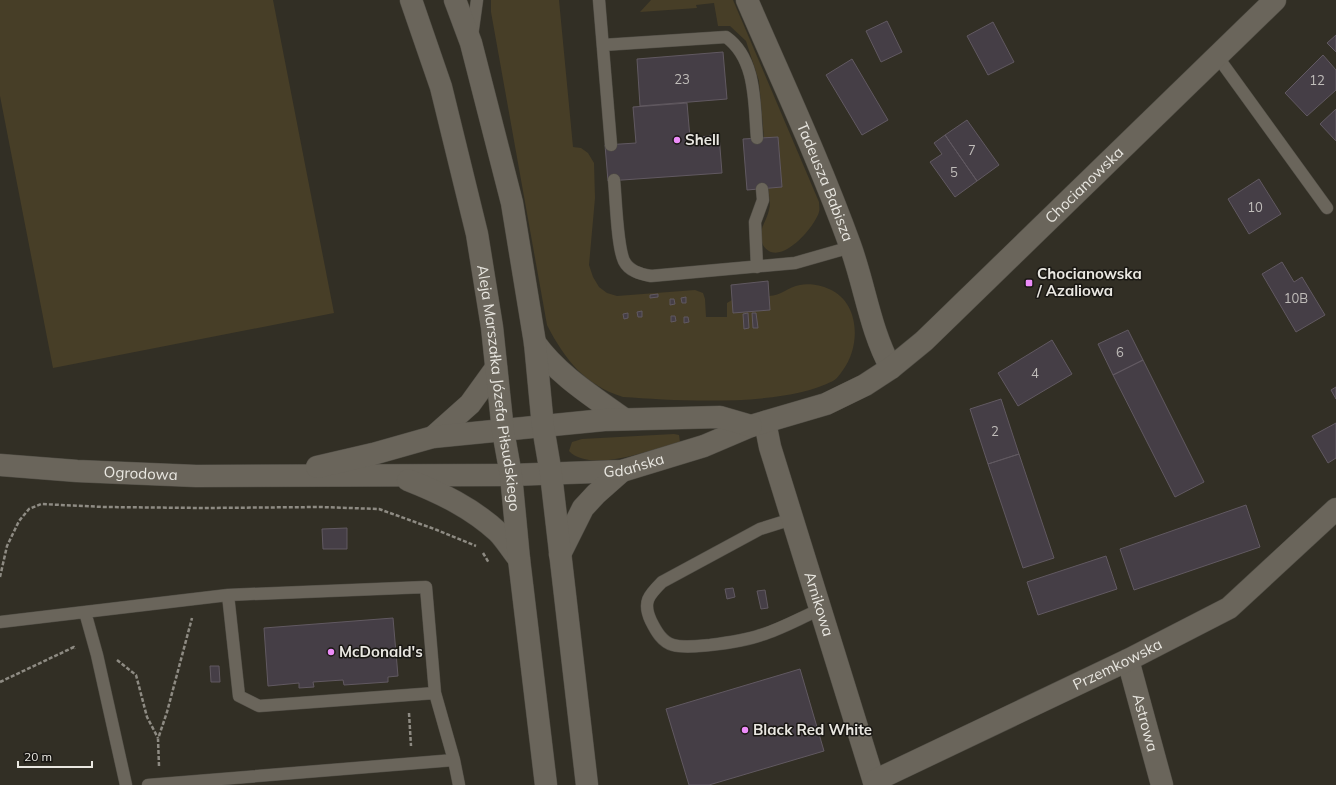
<svg xmlns="http://www.w3.org/2000/svg" width="1336" height="785" font-family="Mulish,sans-serif">
	<style>
		.green { fill: #473e27 }
		.building { fill: #453e46; stroke: #615961 }
		.lines { fill: none; stroke-linecap: round; stroke-linejoin: round }
		.service-casing { stroke: #504d45; stroke-width: 13 }
		.minor-casing { stroke: #504d45; stroke-width: 23 }
		.tertiary-casing { stroke: #504d45; stroke-width: 23 }
		.secondary-casing { stroke: #504d45; stroke-width: 23 }
		.path { stroke: #8e8b83; stroke-width: 2.5; stroke-dasharray: 4 2; stroke-linecap: butt }
		.service { stroke: #6a655b; stroke-width: 12 }
		.minor { stroke: #6a655b; stroke-width: 22 }
		.tertiary { stroke: #6a655b; stroke-width: 22 }
		.secondary { stroke: #6a655b; stroke-width: 22 }
		.poi-dot { fill: #ed8cf9; stroke: #191713; stroke-width: 1.5 }
		.labels { text-anchor: middle; stroke-width: 3; stroke-linejoin: round; paint-order: stroke }
		.number-label { font-size: 13px; fill: #c0bdba }
		.poi-label { font-size: 15px; font-weight: bold; fill: #e9e7e1; stroke: #191713; text-anchor: start }
		.street-label { font-size: 15px; fill: #e9e7e1; stroke: #191713 }
	</style>
	<rect width="100%" height="100%" fill="#322f25"/>
	<path class="green" d="M0 0H273L334 313 53 368 0 96Z
		M491 0H559L573 147 581 148 588 153 594 163 595 198 589 265 593 277 599 287 607 293 617 296 695 290 703 293 705 299 706 317H727V303L732 300 733 313 770 310 769 296C781 296 788 287 800 285 808 283 821 285 829 289 860 302 861 346 843 370 840 374 837 379 833 381 783 407 680 401 623 397 585 385 565 360 547 325L491 12Z
		M651 0H733L819 202C819 205 820 209 819 212 815 227 778 270 763 245 756 232 767 221 769 210 771 203 769 195 768 188L782 187 778 137 764 138 759 81 746 41 730 26H718L714 3 696 5 697 8 640 12Z
		M674 434 679 435 680 442C653 449 591 474 569 451L572 442 582 439Z"/>
	<path class="building" d="M887 21 902 52 881 62 866 31Z
		M993 22 1014 62 988 75 967 36Z
		M1336 35V52L1327 43Z
		M723 52 727 99 640 106 637 59Z
		M1323 55 1336 70V90L1307 116 1285 93Z
		M852 59 888 120 862 135 826 75Z
		M687 103 690 138 719 135 722 173 608 181 605 145 636 143 633 107Z
		M1336 109V141L1320 124Z
		M967 120 999 165 977 181 945 135Z
		M945 135 977 181 955 197 930 162 942 154 934 143Z
		M778 137 782 187 747 190 743 139Z
		M1259 179 1281 214 1249 234 1228 199Z
		M1282 262 1294 282 1302 277 1325 315 1296 332 1262 274Z
		M768 281 770 310 733 313 731 285Z
		M658 294V297L650 298V295Z
		M686 297V303H682L681 298Z
		M670 299H674L675 304 670 305Z
		M642 311V317H638L637 312Z
		M628 313V318L624 319 623 314Z
		M748 313 749 328 744 329 743 314Z
		M752 313H756L758 328H753Z
		M671 316H675L676 321 671 322Z
		M684 317H688L689 322 684 323Z
		M1128 330 1143 360 1113 375 1098 344Z
		M1052 340 1072 374 1018 406 998 373Z
		M1143 360 1204 482 1175 497 1113 375Z
		M1336 387V399L1331 390Z
		M1001 399 1019 454 988 464 970 409Z
		M1336 423V458L1328 463 1312 436Z
		M1019 454 1054 558 1023 568 988 464Z
		M1246 505 1260 547 1134 590 1120 549Z
		M347 528V549H323L322 529Z
		M1106 556 1117 589 1038 615 1027 582Z
		M733 588 735 597 727 599 725 589Z
		M765 590 768 608 761 609 757 591Z
		M393 618 398 676 388 677V682L344 685 343 680 313 682 314 687 299 688V683L268 686 264 628Z
		M210 666H219L220 682H211Z
		M800 669 824 751 709 785H689L666 709Z"/>
	<g class="lines">
		<g class="service-casing">
			<path id="service" d="M599 0 611 145
				M472 36 477 0
				M603 45 726 37C757 59 754 105 757 138
				M1217 56 1327 208
				M614 180C616 199 617 246 624 261 629 271 640 274 651 276L795 263 851 247
				M757 267 755 222 763 200 762 189
				M792 519 760 529 662 582C649 595 642 602 651 621 656 631 662 642 673 645 684 648 698 646 710 645 727 643 744 641 761 635 781 629 800 618 819 610
				M228 595 239 696 259 706 435 693
				M85 612 97 655 126 785
				M0 622 228 595 426 587 435 693 454 760 459 785
				M148 785 454 760"/>
		</g>
		<g class="minor-casing">
			<g id="minor">
				<path id="s1" d="M747 0C782 81 820 162 850 245 865 286 870 330 891 368"/>
				<path id="s2" d="M765 422 770 447 875 785"/>
				<path id="s3" d="M1128 660 1162 785"/>
				<path id="s4" d="M874 781 1128 660 1229 608 1336 509"/>
			</g>
		</g>
		<g class="tertiary-casing">
			<g id="tertiary">
				<path d="M535 343C558 375 592 396 624 419"/>
				<path d="M433 437 470 404 496 368"/>
				<path id="s5" d="M0 465 77 471 196 476 511 475 622 471 704 446 751 426 826 404 865 385 891 368 924 341 1275 0"/>
				<path d="M317 467 373 454 433 437 604 420 720 417 751 426"/>
				<path d="M408 480C441 493 472 508 498 532 506 540 512 551 519 559"/>
				<path d="M560 554 583 508 596 494 622 471"/>
			</g>
		</g>
		<g class="secondary-casing">
			<g id="secondary">
				<path id="s6" d="M411 0 441 87 477 234 492 327 503 431 511 475 519 559 546 785"/>
				<path d="M455 0 471 43 512 203 535 343 543 427 551 474 587 785"/>
			</g>
		</g>
		<path class="path" d="M483 553 489 563
			M0 577 7 546 19 521 29 509 41 504 104 507 204 508 320 507 379 509 437 530 476 546
			M117 660 136 675 147 717 158 738
			M0 682 74 647 75 649
			M409 713 411 746
			M159 766 158 739 167 712 192 618"/>
		<use href="#service" class="service"/>
		<use href="#minor" class="minor"/>
		<use href="#tertiary" class="tertiary"/>
		<use href="#secondary" class="secondary"/>
	</g>
	<g class="poi-dot">
		<circle cx="677" cy="140" r="4"/>
		<rect x="1025" y="279" width="8" height="8" rx="2"/>
		<circle cx="331" cy="652" r="4"/>
		<circle cx="745" cy="730" r="4"/>
	</g>
	<g class="labels">
		<g class="number-label">
			<text x="682" y="84">23</text>
			<text x="1317" y="85">12</text>
			<text x="972" y="155">7</text>
			<text x="954" y="177">5</text>
			<text x="1255" y="212">10</text>
			<text x="1296" y="303">10B</text>
			<text x="1120" y="357">6</text>
			<text x="1035" y="378">4</text>
			<text x="995" y="436">2</text>
		</g>
		<g class="poi-label">
			<text x="685" y="145">Shell</text>
			<text x="1037" y="279">Chocianowska<tspan x="1037" dy="17">/ Azaliowa</tspan></text>
			<text x="339" y="657">McDonald's</text>
			<text x="753" y="735">Black Red White</text>
		</g>
		<g class="street-label">
			<text dy="5" stroke="none"><textPath href="#s1" startOffset="198">Tadeusza Babisza</textPath></text>
			<text dy="5" stroke="none"><textPath href="#s5" startOffset="1178">Chocianowska</textPath></text>
			<text dy="5" stroke="none"><textPath href="#s6" startOffset="399">Aleja Marszałka Józefa Piłsudskiego</textPath></text>
			<text dy="5" stroke="none"><textPath href="#s5" startOffset="635">Gdańska</textPath></text>
			<text dy="5" stroke="none"><textPath href="#s5" startOffset="141">Ogrodowa</textPath></text>
			<text dy="5" stroke="none"><textPath href="#s2" startOffset="190">Arnikowa</textPath></text>
			<text dy="5" stroke="none"><textPath href="#s4" startOffset="270">Przemkowska</textPath></text>
			<text dy="5" stroke="none"><textPath href="#s3" startOffset="65">Astrowa</textPath></text>
		</g>
	</g>
	<path d="M18 761v6h74v-6" fill="none" stroke="#e9e7e1" stroke-width="2"/>
	<text x="24" y="761" font-size="12" fill="#e9e7e1" stroke="#191713" stroke-width="3" paint-order="stroke">20 m</text>
</svg>
